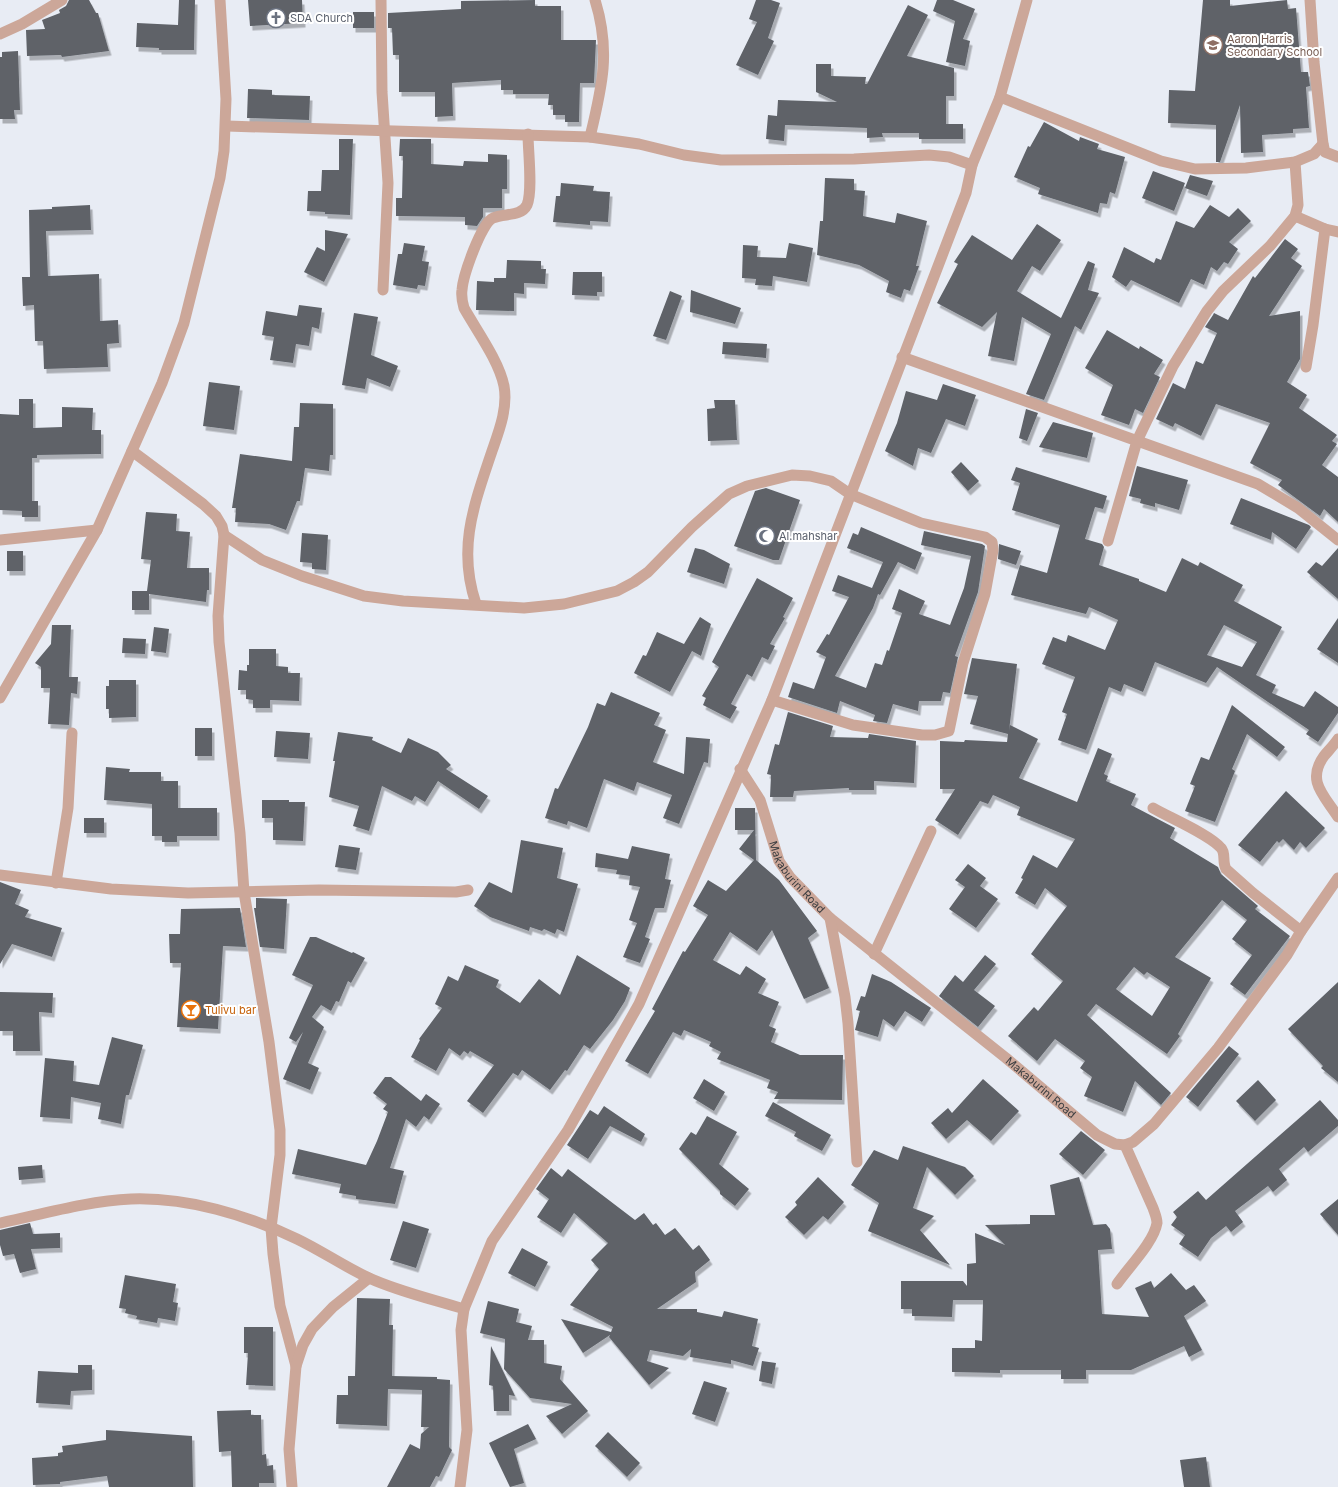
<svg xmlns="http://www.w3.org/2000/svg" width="1338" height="1487" font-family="Inter,sans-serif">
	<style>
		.building { fill: #5e6268; fill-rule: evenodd; filter: url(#shadow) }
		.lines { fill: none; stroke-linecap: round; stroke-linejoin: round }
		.minor { stroke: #cca799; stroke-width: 11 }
		.tertiary { stroke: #cca799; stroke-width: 11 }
		.labels { text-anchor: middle; stroke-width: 4; stroke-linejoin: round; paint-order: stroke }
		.worship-label { font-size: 11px; fill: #5b616d; stroke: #fff; text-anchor: start }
		.education-label { font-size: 11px; fill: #785e54; stroke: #fff; text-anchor: start }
		.street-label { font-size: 11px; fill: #3b3d40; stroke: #fff }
		.food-label { font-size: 11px; fill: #c56008; stroke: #fff; text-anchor: start }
	</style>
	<defs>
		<filter id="shadow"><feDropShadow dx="2.5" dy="4.5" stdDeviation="0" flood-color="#0004"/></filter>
	</defs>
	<rect width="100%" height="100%" fill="#e8ecf4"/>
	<path class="building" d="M69 0H89L96 13H98L109 51 62 57 61 55 27 56 26 30 45 29 42 20 60 13 59 10 66 6Z
		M179 0H195L194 50H159V48L136 47 137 23 178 25Z
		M248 0H302L303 23 250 26Z
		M535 0V6H561V40H596L594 83H580L579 122H565V115H553V105H548L549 94H513V90H501V80L452 83 453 116 435 117V92H399V55H393L392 28H388V13L461 9V1Z
		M756 0H771L780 3 768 38 774 41 758 75 736 65 757 22 749 19Z
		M937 0H953L975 9 963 39 970 41 965 66 946 62 955 21 933 11Z
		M1203 0H1230V6L1287 0 1288 9 1296 8 1301 72H1308L1310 86 1306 87 1309 128 1293 129V133L1262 135 1263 152 1241 153 1240 105 1220 162H1216V125L1168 123 1169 90 1195 91Z
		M908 5 928 15 907 56 954 68V96H946V124H963V139H919V133H882L883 137 867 138V128L785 125 784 141 766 139 768 115 777 116 778 100 837 102 816 92V64H831V76L866 77 865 84H867Z
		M353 12H374V28H353Z
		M18 51 20 110H14L15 119H0V57H2V52Z
		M248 89 272 90V95L310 96 309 120 247 118Z
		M1044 122 1079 141 1080 137 1099 144 1097 149 1125 157 1115 194 1110 192 1107 204 1100 203 1098 213 1038 194 1040 188 1014 177 1028 146 1030 147Z
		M339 139H353L350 215 325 214V212L307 211 308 191H321L322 170H339Z
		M400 139H431V164L463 166 464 161 488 162V154L507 155V189H502V208H483V217L477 226 465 225V217L396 216V198H402L403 156H399Z
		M1153 171 1185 183 1174 211 1142 198Z
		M1190 175 1213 181 1207 196 1185 188Z
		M825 178 854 179V190L865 191 863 216 895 223 897 213 927 221 916 266H919L910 291 904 289 901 298 886 292 889 281 859 265 817 255 820 221H823Z
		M561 183 594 186 593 191 610 192 608 222 590 221V225L553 222 556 196H560Z
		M90 205 91 230 46 231 48 276 99 274 100 321 118 320 119 343 107 344 108 367 44 369 43 341H35L34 305 23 306 22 277H30L29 210 52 209V207Z
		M1210 205 1229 217 1238 208 1251 221 1229 242 1238 249 1228 264 1224 262 1217 271 1211 267 1204 285 1191 279 1179 303 1131 280 1126 287 1112 277 1124 247 1154 263 1156 258 1161 260 1176 221 1194 228Z
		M1037 224 1061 240 1040 271 1032 266 1017 291 1061 318 1088 261 1095 264 1088 290 1099 293 1081 330 1075 326 1044 400 1026 394 1051 334 1022 317 1014 361 988 356 997 312 982 327 937 303 958 264 954 262 972 235 1012 260Z
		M325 230 348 234 324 282 304 272 317 247 325 251Z
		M1285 239 1298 249 1291 258 1302 266 1269 316 1300 311V359L1287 382 1307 395 1299 408 1337 435 1332 441 1337 444 1322 465 1338 477V522L1324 509 1320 516 1278 485 1282 480 1250 463 1270 423 1216 404 1201 436 1175 423 1173 427 1156 419 1173 383 1185 389 1196 361 1203 364 1217 333 1205 327 1213 315 1214 313 1228 320 1253 276 1255 278Z
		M404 243 425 246 422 261 429 262 425 286 418 285 417 289 393 285 398 254H402Z
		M789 243 813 248 807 282 773 276 772 286 755 285 756 279 742 278 743 245 758 246 757 257 786 258Z
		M507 260 541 261V269H546L545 284 524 283V294L514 293V311L476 310 477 281 494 282V278H506Z
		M573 272H602V292H597V296L572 295Z
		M691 290 741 308 735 324 690 312Z
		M670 291 682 296 666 340 653 336Z
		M299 305 322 308 319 329 312 327 309 346 296 344 293 363 270 360 274 337 262 335 266 311 297 316Z
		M354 313 378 317 371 355 398 366 390 387 367 378 365 389 342 385Z
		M1107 330 1139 349 1140 346 1163 360 1154 374 1160 377 1143 413 1135 409 1129 425 1101 415 1113 385 1085 368Z
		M723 342 767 344 766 358 722 354Z
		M209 382 240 386 234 430 203 426Z
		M943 384 976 395 965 426 946 419 931 453 918 448 913 466 885 451 897 423 906 391 937 400Z
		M19 399H33V428L62 427V407L93 408 92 430H101V454L37 455V458H32V501H38V517H22V511L0 510V414L19 415Z
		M714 400H735L737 440 708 441 707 409 715 408Z
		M300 403 333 404V455H330L329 471 305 468 300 501H297L286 530 269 524 235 522 236 508H232L240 454 292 461 294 427H299Z
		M1026 409 1038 413 1027 441 1019 438Z
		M1053 422 1093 433 1087 458 1039 447Z
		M961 462 979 481 968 491 951 472Z
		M1137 466 1188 480 1179 510 1155 503V507L1140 503 1141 499 1129 496Z
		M1016 467 1107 496 1103 509 1095 507 1085 539 1102 544 1104 547 1099 565 1139 579V581L1166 592 1182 558 1198 566 1200 562 1243 585 1234 601 1282 627 1256 675 1276 685 1272 693 1304 707 1315 691 1338 707V713L1318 742 1306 734 1309 730 1217 667 1206 683 1155 662 1143 692 1124 684 1121 692 1109 687 1086 750 1058 740 1067 714 1062 712 1075 677 1042 664 1053 637 1066 642 1068 635 1105 650 1118 620 1089 607 1086 614 1011 595 1020 565 1047 573 1060 525 1012 510 1020 483 1011 480ZM1224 625 1257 642 1242 667 1207 655Z
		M766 488 800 500 779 560H773L734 546 755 491Z
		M1241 498 1309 525 1311 527 1296 549 1272 532 1271 540 1230 524Z
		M146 512 177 514 176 531 190 532 187 568H209V590H207L206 602 149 594V610H132V591H147L151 560 141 559Z
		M861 527 922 553 915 570 898 562 880 595 878 594 873 608 835 676 866 688 875 663 882 665 887 650 889 651 902 613 892 609 899 589 925 601 919 614 950 625 964 588 971 556 921 545 924 531 982 544 985 546 978 592 955 656 958 657 950 693 943 692 941 701H919L918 711 893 704 887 723 873 721 875 715 840 701 837 713 788 697 793 682 814 689 826 657 816 652 827 634 829 635 849 597 832 591 838 575 872 588 883 562 847 548 853 533 858 535Z
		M302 533 328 535 326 570 312 569V563L300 562Z
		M999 544 1021 551 1016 565 998 559Z
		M695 548 704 550 730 564 724 584 687 572Z
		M1338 548V599L1307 572 1316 562 1322 566Z
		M7 551H23V571H7Z
		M757 578 793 598 783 617 785 618 770 644 775 646 768 660 762 657 752 677 747 674 731 704 737 707 730 719 703 705 706 698 702 696 719 667 712 662Z
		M700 617 711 624 701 656 692 651 670 692 634 673 643 655 646 656 657 632 684 644Z
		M1338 618V663L1317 649Z
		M52 625H71L69 677H78L77 694 71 693 69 725 48 724 50 688H41V667L35 663 51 644Z
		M154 627 169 629 166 653 151 651Z
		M123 638 146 639 145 654 122 653Z
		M249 649H276V666L288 667V673H300L299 701 270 700V708H253V700L246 699V690H238L239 670 247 671V665H249Z
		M972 658 1017 664 1009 731 1010 725 1038 739 1019 778 1077 802 1098 748 1112 754 1104 774 1108 776 1106 781 1136 794 1131 805 1175 828 1170 838 1218 867 1221 874 1258 906 1255 909 1290 936 1245 995 1230 984 1252 955 1232 939 1247 920 1222 900 1175 957 1211 978 1178 1034 1180 1036 1167 1054 1096 1004 1087 1015 1171 1093 1161 1105 1135 1081 1123 1112 1084 1096 1092 1077 1080 1068 1085 1061 1055 1039 1037 1061 1008 1036 1034 1007 1038 1011 1063 981 1031 954 1067 906 1045 888 1035 905 1015 893 1023 879 1021 878 1033 855 1057 868 1075 839 1017 815 1020 807 993 795 988 804 980 801 958 835 935 820 955 789H940V741L964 742 965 740 1007 742 1008 734 970 724 978 696 964 694ZM1134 967 1144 975 1147 972 1170 987 1152 1016 1116 989Z
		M109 680H136V717L109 718V709H106V686H109Z
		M611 692 660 713 654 725 666 730 653 762 684 774 686 737 710 739 708 763 704 762 679 824 663 818 672 795 637 782 634 791 604 779 587 828 568 821 567 825 545 818 555 788 558 789 588 727 597 703 605 706Z
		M1232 705 1285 747 1277 757 1247 734 1232 769 1235 771 1215 822 1185 811 1195 786 1190 784 1201 757 1209 760Z
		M788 712 833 726 830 737 868 738 869 734 916 741 914 783 874 781V790H849V788L794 791 793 797H770L771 775 767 774 775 744 779 745Z
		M195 728H212V756H195Z
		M276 731 310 733 308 759 274 757Z
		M338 732 373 737 372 740 401 753 408 738 438 752 451 765 446 769 488 796 479 809 438 781 425 802 415 796 412 801 382 786 369 831 353 826 359 806 329 797 335 761H333Z
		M106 767 130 769 129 772H161V781H178V808H217V836H177V842H162V836H152V804L104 800Z
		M1286 791 1325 828 1306 848 1300 842 1294 850 1283 839 1279 843 1277 841 1260 862 1238 845Z
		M262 800H289V802H305L303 841 273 840V818H262Z
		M735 808H755L756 860 779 880 817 931 808 938 829 988 804 999 772 930 757 951 730 932 713 960 740 975 746 966 766 979 758 993 779 1002 769 1026 776 1029 771 1042 800 1055H843L842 1100 774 1099 778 1092 767 1088 770 1080 717 1059 721 1052 709 1046 711 1042 684 1030 681 1036 673 1032 648 1074 625 1061 655 1011 652 1009 683 951 685 952 708 915 693 906 708 880 726 891 754 860 739 849 754 830H735Z
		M84 818H104V833H84Z
		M521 840 563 848 557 878 578 884 564 932 557 929 555 934 544 929 542 931 530 927 529 931 490 917 474 906 489 882 512 893Z
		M339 845 360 848 356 870 335 867Z
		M632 846 670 854 665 879 671 880 664 908H655L645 937 650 939 640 963 623 957 637 923 629 920 640 887 629 885 630 876 616 874 617 870 595 867 596 853 628 859Z
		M968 864 986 878 980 886 998 899 976 928 949 909 965 887 955 880Z
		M0 882 21 890 15 904 29 910 25 917 62 928 52 957 12 944 0 964Z
		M256 898 287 899 284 949 260 947 254 908H256Z
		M240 908 246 947 223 946 218 1029 177 1027 181 963H170L169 934H180L181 909Z
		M310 937H316L352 953 353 952 365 958 351 983 348 981 339 1002 336 1001 331 1011 321 1005 312 1017 324 1027 308 1063 319 1068 310 1090 283 1079 303 1032 296 1042 289 1038 313 985 292 975Z
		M577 955 630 988 625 1001 613 1020 590 1049 584 1045 567 1071 565 1070 550 1090 522 1070 518 1076 513 1073 483 1113 467 1101 494 1065 470 1051 468 1054 464 1051 460 1056 449 1048 436 1071 411 1057 420 1040 419 1039 442 1008 435 1004 448 976 458 981 465 965 499 980 496 987 520 1003 539 979 560 995Z
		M985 955 996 964 974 990 995 1006 978 1027 939 996 955 975 963 982Z
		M872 974 891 982 931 1008 922 1022 905 1011 894 1027 883 1019 878 1037 855 1030 860 1011 856 1010 861 996 865 997Z
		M1338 982V1082L1321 1068 1323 1066 1288 1029Z
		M0 992 53 993 52 1013 39 1012 40 1051H13V1031H0Z
		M112 1037 143 1045 129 1095H126L121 1124 98 1119 101 1103 71 1097 70 1119 40 1117 45 1058 74 1061 73 1081 99 1085Z
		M1229 1046 1239 1054 1198 1107 1186 1097Z
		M385 1077H391L421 1101 426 1094 440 1104 429 1120 424 1116 416 1127 406 1119 390 1168 404 1171 395 1204 356 1199V1196L339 1193 341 1184 292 1174 298 1149 366 1165 377 1141 388 1112 383 1109 387 1104 373 1093Z
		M704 1079 725 1092 714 1111 693 1098Z
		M983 1079 1019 1111 991 1141 967 1120 946 1139 931 1123 948 1108 952 1113Z
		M1258 1080 1276 1100 1255 1121 1236 1101Z
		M1320 1100 1338 1120V1126L1308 1152 1304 1147 1279 1169 1287 1180 1273 1192 1268 1186 1235 1211 1243 1222 1231 1232 1226 1226 1211 1238 1198 1257 1179 1244 1185 1235 1171 1225 1177 1217 1173 1212 1198 1191 1206 1200Z
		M773 1102 831 1135 822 1151 794 1136 796 1132 765 1116Z
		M604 1106 645 1134 641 1142 610 1126 588 1159 567 1145 590 1110 598 1115Z
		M707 1116 737 1132 719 1164 749 1189 735 1206 720 1194V1191L679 1149 691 1132 696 1135Z
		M1081 1131 1105 1150 1083 1175 1059 1154Z
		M903 1146 965 1167 974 1176 955 1195 927 1167 913 1208 934 1216 920 1230 950 1265 868 1231 879 1203 851 1185 874 1150 898 1160Z
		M42 1165 43 1178 19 1180 18 1167Z
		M551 1168 562 1177 568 1169 635 1220 644 1213 653 1225 656 1223 665 1235 675 1228 693 1250 699 1245 710 1260 695 1272 696 1282 657 1309H697V1312L722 1317 724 1311 758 1319 752 1346 759 1348 753 1366 731 1360V1364L690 1357 691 1349 683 1356 650 1350 647 1361 669 1368 649 1385 609 1337 610 1335 583 1353 561 1319 611 1332 613 1327 570 1305 599 1269 591 1260 608 1243 574 1213 561 1233 537 1217 549 1199 536 1189Z
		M818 1177 844 1202 828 1220 823 1216 804 1235 785 1217 797 1205 795 1202Z
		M1079 1177 1093 1225 1106 1224 1110 1229 1112 1249 1098 1250 1102 1314 1149 1317 1135 1288 1151 1281 1154 1288 1171 1273 1186 1290 1194 1285 1206 1301 1184 1316 1202 1350 1189 1357 1184 1346 1131 1370H1086V1379H1061V1370H1000V1373L952 1372V1348H975V1340L982 1341 983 1300H953L952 1317 912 1316V1309H901V1281H963L967 1286V1264L976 1263 975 1233 1005 1245 985 1225 1030 1224V1215H1055L1050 1185Z
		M1338 1199V1235L1320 1214Z
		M403 1221 429 1229 416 1268 390 1260Z
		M30 1223 33 1234 60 1233V1248L31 1249 36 1269 20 1273 14 1254 3 1256 0 1245V1230Z
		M522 1248 548 1262 535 1287 508 1273Z
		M125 1275 176 1284 173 1302 178 1303 175 1321 158 1318 157 1323 136 1319 137 1316 125 1313 126 1309 119 1308Z
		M357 1298 390 1299 389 1325H393L392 1376 437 1377V1379L450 1380 449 1447 452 1450 439 1477 436 1476 430 1487H387L410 1444 420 1449 421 1434 429 1427H421L422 1390 388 1389 387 1426 336 1424 337 1395H348V1376H355Z
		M488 1301 519 1309 516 1322 532 1326 528 1340H544V1363L562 1366 560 1379 588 1411 562 1434 546 1416 572 1404 530 1398 504 1369 505 1339 480 1333Z
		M244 1327H273V1386L246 1385 248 1353H244Z
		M491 1346 515 1396 509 1395V1411H494L493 1386 489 1385Z
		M762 1361 776 1363 772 1384 759 1381Z
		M78 1365H92V1390L71 1391 70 1405 36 1403 38 1371 78 1373Z
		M704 1381 727 1388 715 1422 692 1414Z
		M251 1410V1415H261L262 1455 266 1454 267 1466 273 1465 274 1483H259V1487H232L231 1451 219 1452 217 1411Z
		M528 1424 536 1439 514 1449 524 1483 510 1487 489 1443Z
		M106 1430 192 1436 193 1487H109L107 1476 60 1482V1484L33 1485 32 1458 58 1456V1453L63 1452 62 1446 106 1440Z
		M608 1432 640 1463 627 1477 595 1446Z
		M1206 1457 1210 1487H1184L1180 1460Z"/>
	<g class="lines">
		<g class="minor">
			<path d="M381 0 382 92 388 183 383 290"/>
			<path d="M1310 0 1314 62 1323 144 1325 152 1338 157"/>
			<path d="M0 34 22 24 62 0"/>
			<path d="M1000 97 1161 161 1195 169 1246 168 1295 162 1314 154 1323 144"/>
			<path d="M227 126 590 137 639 144 684 155 721 160 854 159 929 155 949 157 972 165"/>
			<path d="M590 137C602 87 611 51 595 0"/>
			<path d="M1295 216 1325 229 1338 232"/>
			<path d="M902 357 1258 484 1298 508 1338 540"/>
			<path d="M1306 367 1313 325 1325 229"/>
			<path d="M132 451 203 504 216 516 222 526 224 535 218 616 219 642 240 833 244 892 269 1042 280 1130V1155L271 1228 273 1254 280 1306 296 1366"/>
			<path d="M224 535 262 560 302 576 364 596 403 601 524 608 564 604 617 591 634 582 648 572 692 527 729 494 747 486 792 475 810 476 831 481 850 494 921 523 985 537 992 542 993 550 985 594 963 663 949 731 935 735H922L853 725 772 700"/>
			<path d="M0 540 97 530"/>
			<path d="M1108 541 1137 441 1173 366 1207 311 1223 291 1270 246 1295 216 1298 205 1295 162"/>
			<path d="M476 604C457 548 474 505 492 451 499 431 508 408 504 386 499 361 477 331 464 308 462 301 461 297 462 290 463 276 481 223 493 218 504 213 521 217 527 205 533 191 528 151 528 134"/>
			<path d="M0 698 97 530 162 383 184 323 220 178 224 151 226 99 220 0"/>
			<path d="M1338 739C1334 745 1329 750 1324 756 1306 781 1324 795 1338 817"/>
			<path id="s1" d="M740 769 760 800 779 861 790 877 830 918 1006 1058 1097 1135 1115 1144 1125 1145 1133 1142 1154 1124 1218 1048 1287 955 1301 931 1338 878"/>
			<path d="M1153 808C1170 818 1209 834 1221 848 1226 853 1222 862 1226 869L1253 893 1301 931"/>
			<path d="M0 875 111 889 188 893 319 890 456 892 468 890"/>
			<path d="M56 883 68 808 72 733"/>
			<path d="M830 918 845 997 848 1023 857 1162"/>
			<path d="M874 954 931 831"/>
			<path d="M0 1223C43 1214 87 1201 131 1199 187 1197 247 1215 297 1239 322 1251 345 1267 369 1278 400 1292 432 1299 464 1309"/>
			<path d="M1117 1284C1128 1268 1154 1242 1157 1223 1157 1218 1155 1214 1153 1208L1125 1145"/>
			<path d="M292 1487 289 1449 296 1366 303 1345 312 1329 333 1307 369 1278"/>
		</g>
		<path class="tertiary" d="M460 1487 467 1430 461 1330 464 1309 492 1241 568 1130 639 1004 772 700 966 193 972 165 1000 97 1027 0"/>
	</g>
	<defs>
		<g id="church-ring" transform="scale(1)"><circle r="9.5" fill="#fff" stroke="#6b7280" stroke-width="1.5"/><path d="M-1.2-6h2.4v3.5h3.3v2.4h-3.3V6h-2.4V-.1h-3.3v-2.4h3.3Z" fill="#6b7280"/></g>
		<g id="school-ring" transform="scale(1)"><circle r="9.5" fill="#fff" stroke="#8d6e63" stroke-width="1.5"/><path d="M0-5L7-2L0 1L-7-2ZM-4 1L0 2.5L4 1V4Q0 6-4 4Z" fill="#8d6e63"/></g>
		<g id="mosque-ring" transform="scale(1)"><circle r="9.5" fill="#fff" stroke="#6b7280" stroke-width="1.5"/><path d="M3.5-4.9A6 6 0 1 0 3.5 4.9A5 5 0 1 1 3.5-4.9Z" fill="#6b7280"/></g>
		<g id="bar-ring" transform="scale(1)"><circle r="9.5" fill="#fff" stroke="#e8710a" stroke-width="1.5"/><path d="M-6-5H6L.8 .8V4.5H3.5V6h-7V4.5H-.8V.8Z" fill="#e8710a"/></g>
	</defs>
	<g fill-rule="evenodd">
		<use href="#church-ring" x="276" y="18"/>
		<use href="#school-ring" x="1213" y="45"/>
		<use href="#mosque-ring" x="765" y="536"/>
		<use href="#bar-ring" x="191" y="1010"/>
	</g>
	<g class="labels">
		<g class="worship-label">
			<text x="290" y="22">SDA Church</text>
			<text x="779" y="540">Al.mahshar</text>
		</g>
		<g class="education-label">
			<text x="1227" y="43">Aaron Harris<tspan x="1227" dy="13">Secondary School</tspan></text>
		</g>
		<g class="street-label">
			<text dy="4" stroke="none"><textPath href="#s1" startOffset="124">Makaburini Road</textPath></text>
			<text dy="4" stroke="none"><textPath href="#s1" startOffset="448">Makaburini Road</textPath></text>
		</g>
		<g class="food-label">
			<text x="205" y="1014">Tulivu bar</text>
		</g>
	</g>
</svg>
